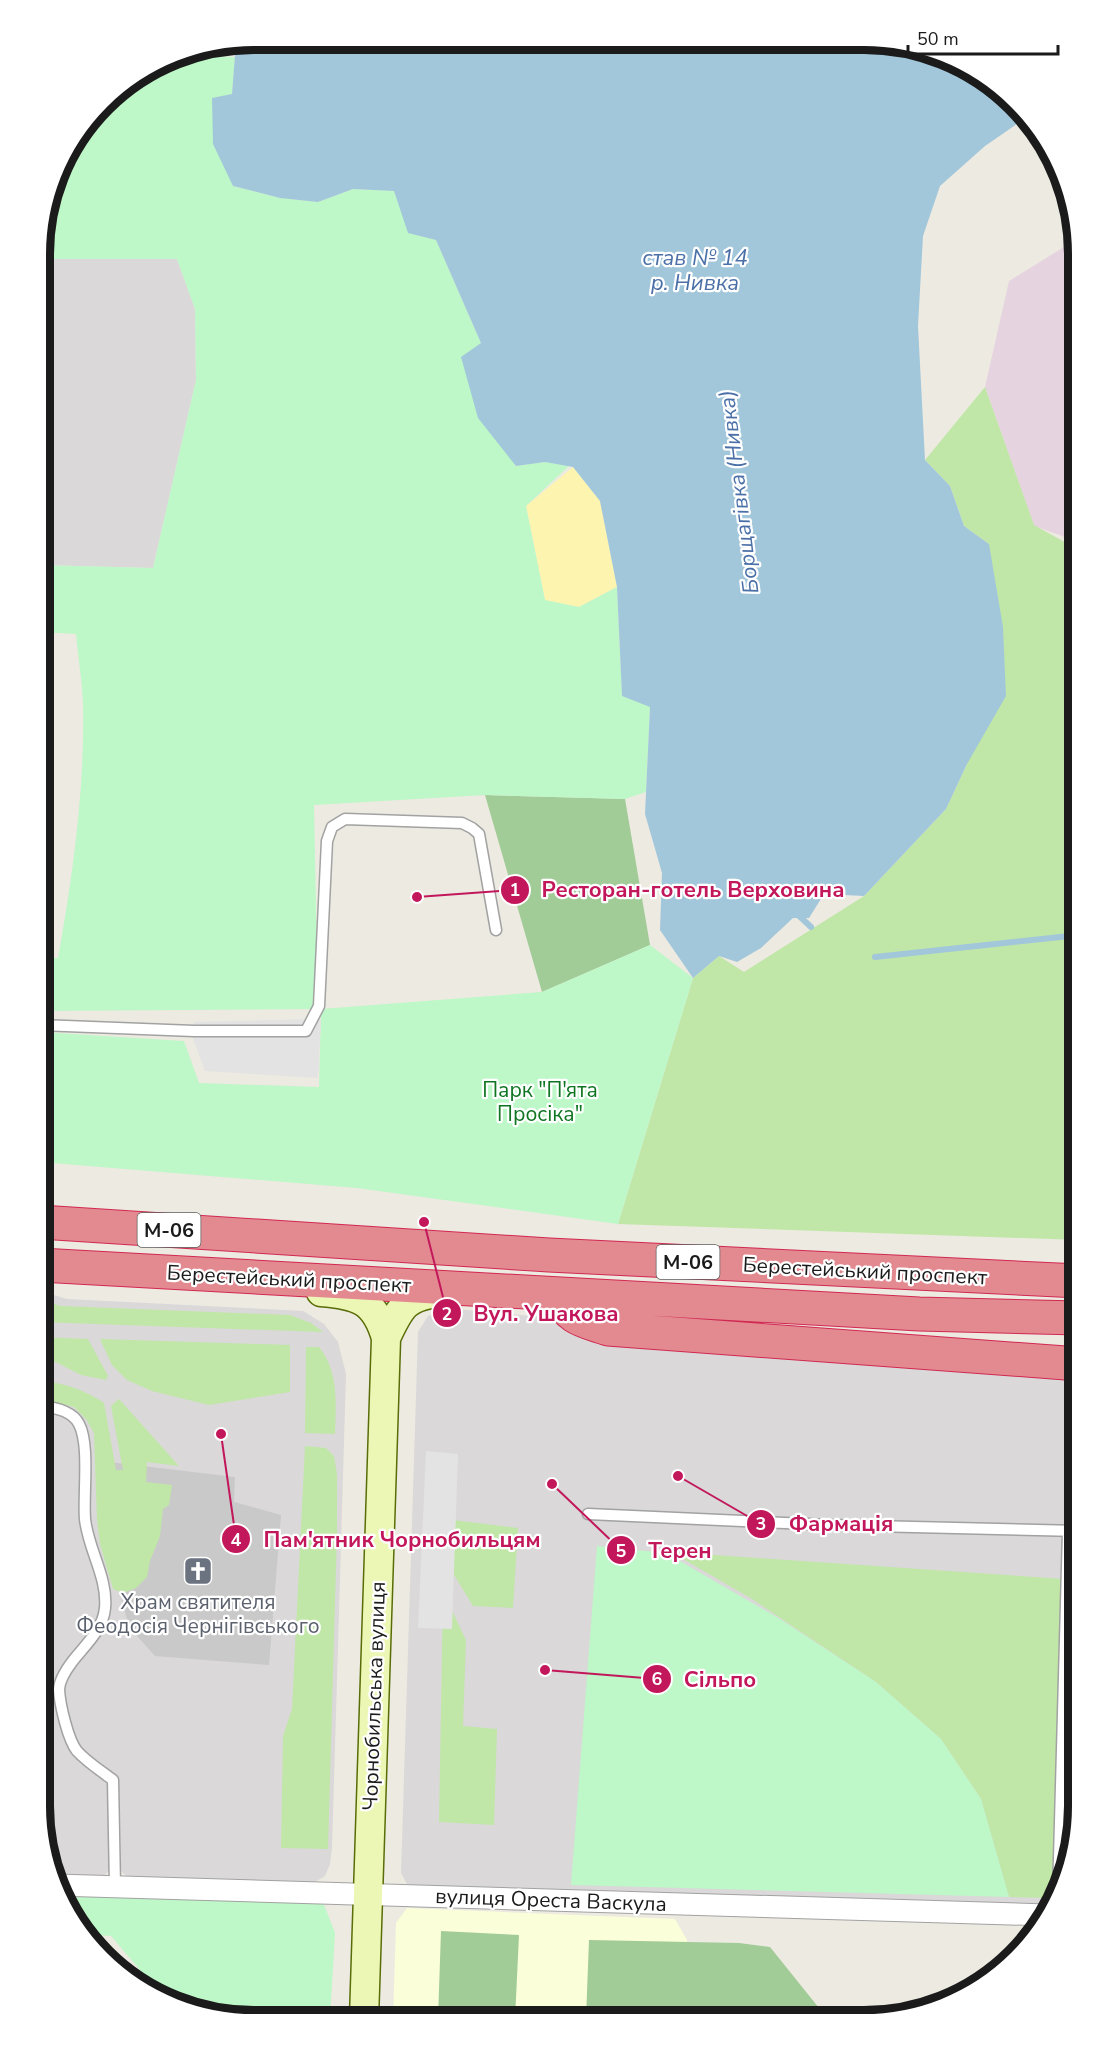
<svg xmlns="http://www.w3.org/2000/svg" width="1118" height="2059" font-family="'Nunito Sans',sans-serif">
	<style>
		.residential { fill: #dad8d8 }
		.industrial { fill: #e6d3e0 }
		.education { fill: #fafed9 }
		.religious { fill: #c9c9c9 }
		.grass { fill: #c0e7a7 }
		.forest { fill: #a1cb97 }
		.sand { fill: #fdf5af }
		.park { fill: #bef7c8 }
		.parking { fill: #e3e3e3 }
		.water { fill: #a2c7da }
		.lines { fill: none; stroke-linecap: round; stroke-linejoin: round }
		.stream { stroke: #a2c7da; stroke-width: 6 }
		.lane-casing { stroke: #a2a2a2; stroke-width: 13 }
		.street-casing { stroke: #a2a2a2; stroke-width: 23 }
		.secondary-casing { stroke: #586d07; stroke-width: 31 }
		.highway-casing { stroke: #d12851; stroke-width: 35 }
		.lane { stroke: #fff; stroke-width: 10 }
		.street { stroke: #fff; stroke-width: 21 }
		.secondary { stroke: #edf7b5; stroke-width: 28 }
		.highway { stroke: #e38a91; stroke-width: 33 }
		.labels { text-anchor: middle; stroke-width: 4.5; stroke-linejoin: round; paint-order: stroke }
		.shield { fill: #fff; stroke: #5f5f5f; stroke-width: 1.5 }
		.shield-label { font-size: 20px; font-weight: bold; fill: #1b1b1b }
		.park-label { font-size: 21px; fill: #0e7521; stroke: #fff }
		.street-label { font-size: 21px; fill: #1b1b1b; stroke: #fff }
		.worship-label { font-size: 21px; fill: #5b616d; stroke: #fff }
		.water-label { font-size: 22px; font-style: italic; fill: #4b70a8; stroke: #fff }
		.rim { fill: none; stroke: #1b1b1b; stroke-width: 8 }
		.leader { fill: none; stroke: #c2185b; stroke-width: 2 }
		.callout-dot { fill: #c2185b; stroke: #fff; stroke-width: 2 }
		.mark-label { font-size: 18px; text-anchor: middle; font-weight: bold; fill: #fff }
		.callout-label { font-size: 22px; text-anchor: middle; font-weight: bold; fill: #c2185b; stroke: #fff; stroke-width: 4.5; stroke-linejoin: round; paint-order: stroke }
	</style>
	<rect width="100%" height="100%" fill="#edeae1"/>
	<path class="residential" d="M53 186 52 258 177 259 195 309 196 380 153 568 40 565 41 226Z
		M40 1291 67 1299 303 1311 324 1324 338 1342 346 1374 332 1848 330 1864 325 1876 315 1882 132 1878 125 1875 121 1871 120 1804 108 1803 109 1870 106 1874 101 1877 50 1875 39 1806Z
		M445 1308 553 1318 569 1330 1079 1374V1820L1063 1887 1053 1904 416 1887 407 1884 401 1873 418 1332 428 1316Z"/>
	<path class="industrial" d="M1077 239 1079 253V542L1034 526 985 387 1009 281Z"/>
	<path class="education" d="M407 1908 675 1919 687 1940 684 2019H393L396 1923Z"/>
	<path class="religious" d="M109 1462 235 1477 234 1502 281 1515 269 1665 155 1656 129 1627 117 1583Z"/>
	<path class="grass" d="M985 387 1034 525 1079 550V1240L618 1224 693 978 719 956 744 972 864 896 946 809 967 764 989 544 964 526 950 486 925 460Z
		M40 1300 61 1306 290 1315 311 1323 323 1332 40 1322Z
		M40 1337 88 1339 108 1376 106 1380 81 1375 40 1354Z
		M100 1339 290 1345V1392L209 1405 152 1391 127 1380 112 1365Z
		M306 1347H319C339 1372 336 1403 335 1434L305 1433Z
		M39 1381C65 1383 83 1389 104 1403L116 1470H123L111 1406 119 1399 179 1466 147 1462 146 1482 172 1485 169 1505 163 1509 160 1536 150 1561 147 1577 136 1588 123 1593 113 1589 100 1544 97 1520 94 1433 86 1419 74 1407 54 1402 39 1401Z
		M305 1446 326 1448 334 1456 337 1475V1532L328 1849 281 1848 283 1736 292 1709Z
		M453 1520 518 1528 513 1608 473 1606 450 1568Z
		M671 1552 1079 1580V1820L1063 1887 1056 1898 1009 1897 981 1799 941 1739 876 1682 752 1599Z
		M443 1592 466 1640 463 1726 497 1729 494 1825 439 1822Z"/>
	<path class="forest" d="M485 795 625 799 650 945 542 992Z
		M441 1931 519 1935 515 2019H438Z
		M589 1940 739 1943 770 1947 819 2008 804 2020 586 2019Z"/>
	<path class="sand" d="M573 467 600 501 617 587 579 607 545 601 526 506Z"/>
	<path class="park" d="M179 54 235 57 232 94 212 99 233 186 280 198 318 202 353 189 394 191 409 233 436 240 481 343 515 466 545 462 569 466 526 506 545 600 579 607 617 587 622 696 650 706 646 792 625 799 485 795 314 805 318 1009 40 1011V958H58C73 875 85 787 83 703 82 680 78 657 76 634L40 632V565L153 568 196 380 195 309 177 259H51L53 186 61 158 112 92 172 55Z
		M650 945 693 978 618 1224 357 1188 40 1162V1032L184 1041 199 1083 319 1087 321 1009 542 992Z
		M597 1546 666 1553 780 1619 876 1682 941 1739 981 1799 1009 1897 571 1885Z
		M59 1893 323 1902 335 1933 330 2018H225L157 1990 111 1936 84 1934 75 1925Z"/>
	<path class="parking" d="M321 1019 318 1078 205 1071 193 1038 194 1022Z
		M426 1451 458 1454 452 1629 418 1628Z"/>
	<path class="water" d="M253 39 906 43 1006 92 1024 119 985 146 940 186 923 236 918 326 925 460 950 486 964 526 989 544 1003 627 1006 696 967 764 946 809 864 896 824 894 809 918H793L761 948 737 962 719 956 693 978 660 930 662 873 645 814 650 707 622 696 617 587 600 501 573 467 545 462 516 466 478 418 461 357 481 343 436 240 408 233 394 191 353 189 318 202 280 198 233 186 213 144 212 98 232 94 236 42Z"/>
	<g class="lines">
		<path class="stream" d="M796 913 811 927
			M875 957 1079 935"/>
		<g class="lane-casing">
			<path id="lane" d="M40 1025 194 1031H306L319 1006 327 841 332 827 345 819 462 823 472 828 479 834 496 930
				M39 1406C53 1407 72 1410 79 1424 90 1445 83 1494 85 1519 88 1549 108 1578 105 1608 103 1630 85 1645 72 1662 66 1670 59 1680 59 1690 60 1705 68 1740 77 1751 87 1762 101 1771 113 1780L115 1887
				M588 1514 830 1525 1079 1531
				M1058 1895 1068 1531"/>
		</g>
		<g class="street-casing">
			<path id="street" d="M56 1885 1047 1915"/>
		</g>
		<g class="secondary-casing">
			<path id="secondary" d="M321 1292C358 1295 375 1300 386 1338L364 2019
				M386 1338C401 1305 406 1296 444 1292"/>
		</g>
		<g class="highway-casing">
			<path id="highway" d="M40 1222 549 1255 1079 1281
				M40 1265 919 1314 1079 1318
				M559 1295C568 1320 585 1321 608 1329L1079 1364"/>
		</g>
		<use href="#lane" class="lane"/>
		<use href="#street" class="street"/>
		<use href="#secondary" class="secondary"/>
		<use href="#highway" class="highway"/>
	</g>
	<defs>
		<g id="church-square" transform="scale(1.5)"><rect x="-9" y="-9" width="18" height="18" rx="4" fill="#6b7280" stroke="#fff"/><path d="M-1.2-6h2.4v3.5h3.3v2.4h-3.3V6h-2.4V-.1h-3.3v-2.4h3.3Z" fill="#fff"/></g>
	</defs>
	<g fill-rule="evenodd">
		<use href="#church-square" x="198" y="1571"/>
	</g>
	<g class="labels">
		<g class="shield">
			<rect x="137.5" y="1213" width="63" height="34" rx="4.5"/>
			<rect x="656.5" y="1245" width="63" height="34" rx="4.5"/>
		</g>
		<g class="shield-label">
			<text x="169" y="1237">М-06</text>
			<text x="688" y="1269">М-06</text>
		</g>
		<g class="park-label">
			<text x="540" y="1097">Парк "П'ята<tspan x="540" dy="24">Просіка"</tspan></text>
		</g>
		<g class="street-label">
			<text transform="translate(865 1271) rotate(3)" y="7">Берестейський проспект</text>
			<text transform="translate(289 1279) rotate(3)" y="7">Берестейський проспект</text>
			<text transform="translate(374 1696) rotate(-88)" y="7">Чорнобильська вулиця</text>
			<text transform="translate(551 1900) rotate(2)" y="7">вулиця Ореста Васкула</text>
		</g>
		<g class="worship-label">
			<text x="198" y="1609">Храм святителя<tspan x="198" dy="24">Феодосія Чернігівського</tspan></text>
		</g>
		<g class="water-label">
			<text x="695" y="265">став № 14<tspan x="695" dy="25">р. Нивка</tspan></text>
			<text transform="translate(738 492) rotate(-97)" y="8">Борщагівка (Нивка)</text>
		</g>
	</g>
	<path d="M0 0H1118V2059H0ZM254 50H864A204 204 0 0 1 1068 254V1806A204 204 0 0 1 864 2010H254A204 204 0 0 1 50 1806V254A204 204 0 0 1 254 50Z" fill="#fff" fill-rule="evenodd"/>
	<path class="rim" d="M254 50H864A204 204 0 0 1 1068 254V1806A204 204 0 0 1 864 2010H254A204 204 0 0 1 50 1806V254A204 204 0 0 1 254 50Z"/>
	<path class="leader" d="M417 897L515 890M424 1222L447 1313M678 1476L761 1524M221 1434L236 1539M552 1484L621 1550M545 1670L657 1679"/>
	<g class="callout-dot">
		<circle cx="417" cy="897" r="6"/>
		<circle cx="424" cy="1222" r="6"/>
		<circle cx="678" cy="1476" r="6"/>
		<circle cx="221" cy="1434" r="6"/>
		<circle cx="552" cy="1484" r="6"/>
		<circle cx="545" cy="1670" r="6"/>
		<circle cx="515" cy="890" r="15"/>
		<circle cx="447" cy="1313" r="15"/>
		<circle cx="761" cy="1524" r="15"/>
		<circle cx="236" cy="1539" r="15"/>
		<circle cx="621" cy="1550" r="15"/>
		<circle cx="657" cy="1679" r="15"/>
	</g>
	<g class="mark-label">
		<text x="515" y="896">1</text>
		<text x="447" y="1320">2</text>
		<text x="761" y="1530">3</text>
		<text x="236" y="1546">4</text>
		<text x="621" y="1557">5</text>
		<text x="657" y="1685">6</text>
	</g>
	<g class="callout-label">
		<text x="693" y="897">Ресторан-готель Верховина</text>
		<text x="546" y="1321">Вул. Ушакова</text>
		<text x="841" y="1531">Фармація</text>
		<text x="402" y="1547">Пам'ятник Чорнобильцям</text>
		<text x="680" y="1558">Терен</text>
		<text x="720" y="1687">Сільпо</text>
	</g>
	<path d="M908 45v9h150v-9" fill="none" stroke="#1b1b1b" stroke-width="3"/>
	<text x="917" y="45" font-size="18" fill="#1b1b1b" stroke="#ffffff" stroke-width="4.5" paint-order="stroke">50 m</text>
</svg>
